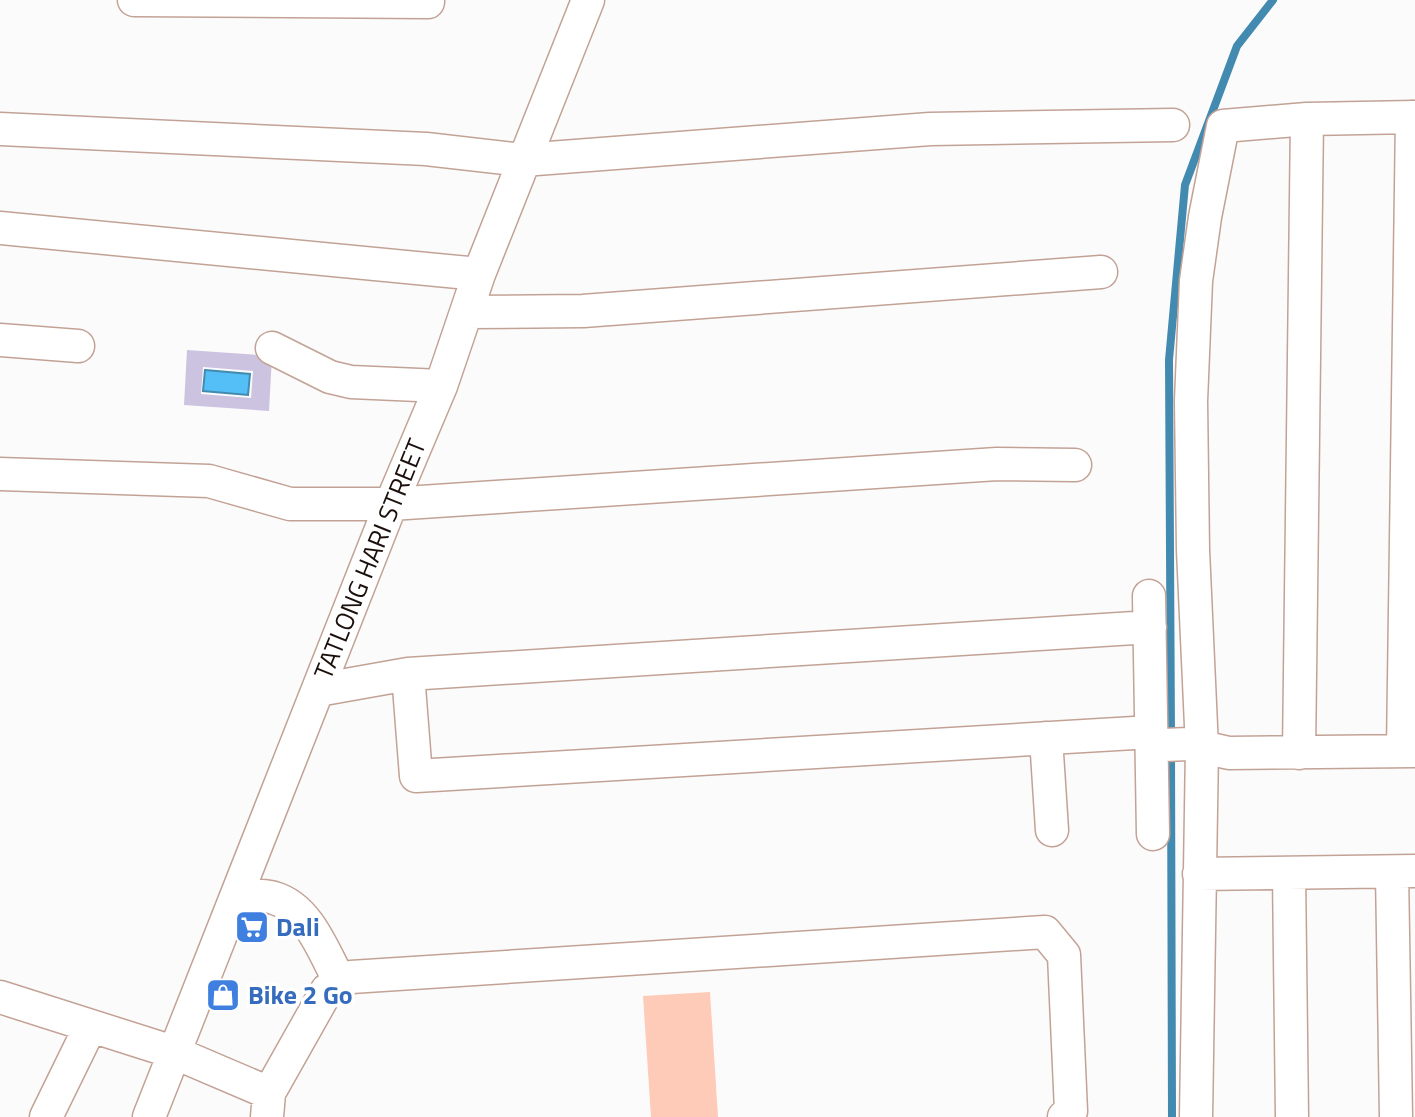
<svg xmlns="http://www.w3.org/2000/svg" width="1415" height="1117" font-family="'Titillium Web',sans-serif">
	<style>
		.green { fill: #fdcbb8 }
		.water { fill: #54bff6; stroke: #438ab0; stroke-width: 2 }
		.lines { fill: none; stroke-linecap: round; stroke-linejoin: round }
		.stream { stroke: #438ab0; stroke-width: 8 }
		.building { fill: #ccc3e1; fill-rule: evenodd }
		.minor-casing { stroke: #c3a296; stroke-width: 35 }
		.minor { stroke: #fff; stroke-width: 32 }
		.labels { text-anchor: middle; stroke-width: 7; stroke-linejoin: round; paint-order: stroke }
		.street-label { font-size: 26px; fill: #1a0f0b; stroke: #fff }
		.shop-label { font-size: 26px; font-weight: bold; fill: #366cbe; stroke: #fff; text-anchor: start }
	</style>
	<rect width="100%" height="100%" fill="#fbfbfb"/>
	<path class="green" d="M710 992 718 1117H651L643 996Z"/>
	<path class="water" d="M205 370 250 374 248 395 203 391Z"/>
	<g class="lines">
		<path class="stream" d="M1171 738 1169 360 1185 185 1237 46 1273 0
			M1171 751 1172 1117"/>
	</g>
	<path class="building" d="M187 350 272 356 269 411 184 405ZM203 367 253 371 251 398 201 394Z"/>
	<g class="lines">
		<g class="minor-casing">
			<path id="minor" d="M134 0 428 2V0
				M0 129 426 149 523 160 930 129 1173 125
				M0 228 479 274
				M467 312 583 311 1101 272
				M0 340 78 346
				M272 348 330 377 351 382 441 386
				M0 474 209 481 290 504H391L997 464 1075 465
				M1149 596 1153 834
				M408 674 416 776 1151 732
				M318 690 408 674 1150 627
				M1046 738 1052 830
				M1152 742 1163 745 1189 744 1229 753 1415 751
				M1403 751 1412 117
				M1299 753 1307 119
				M1392 872 1396 1117
				M1199 874 1415 871
				M1289 874 1292 1117
				M236 897C248 897 263 894 274 898 309 908 324 953 340 982
				M0 997 173 1052 269 1093
				M46 1117 90 1027
				M149 1117 391 504 441 386 479 274 588 0
				M267 1117 269 1093 327 990 351 977 1045 932 1064 955 1071 1111 1064 1117
				M1196 1117 1202 748 1193 550 1191 401 1196 281 1205 217 1223 126 1307 119 1415 117"/>
		</g>
		<use href="#minor" class="minor"/>
	</g>
	<defs>
		<g id="supermarket-square" transform="scale(1.75)"><rect x="-9" y="-9" width="18" height="18" rx="4" fill="#3f7fe0" stroke="#fff"/><path d="M-6-5.5h2.5l.6 2H6L4.5 2H-2.5L-4.4-4H-6ZM-1.5 3.2a1.3 1.3 0 1 0 .1 0ZM3 3.2a1.3 1.3 0 1 0 .1 0Z" fill="#fff"/></g>
		<g id="shop-square" transform="scale(1.75)"><rect x="-9" y="-9" width="18" height="18" rx="4" fill="#3f7fe0" stroke="#fff"/><path d="M-5-2.5h2.3a2.7 3.5 0 0 1 5.4 0H5L5.5 6h-11ZM-1.5-2.5h3a1.5 2.3 0 0 0-3 0Z" fill="#fff"/></g>
	</defs>
	<g fill-rule="evenodd">
		<use href="#supermarket-square" x="252" y="927"/>
		<use href="#shop-square" x="223" y="995"/>
	</g>
	<g class="labels">
		<g class="street-label">
			<text transform="translate(370 559) rotate(-68)" y="9">TATLONG HARI STREET</text>
		</g>
		<g class="shop-label">
			<text x="276" y="936">Dali</text>
			<text x="248" y="1004">Bike 2 Go</text>
		</g>
	</g>
</svg>
